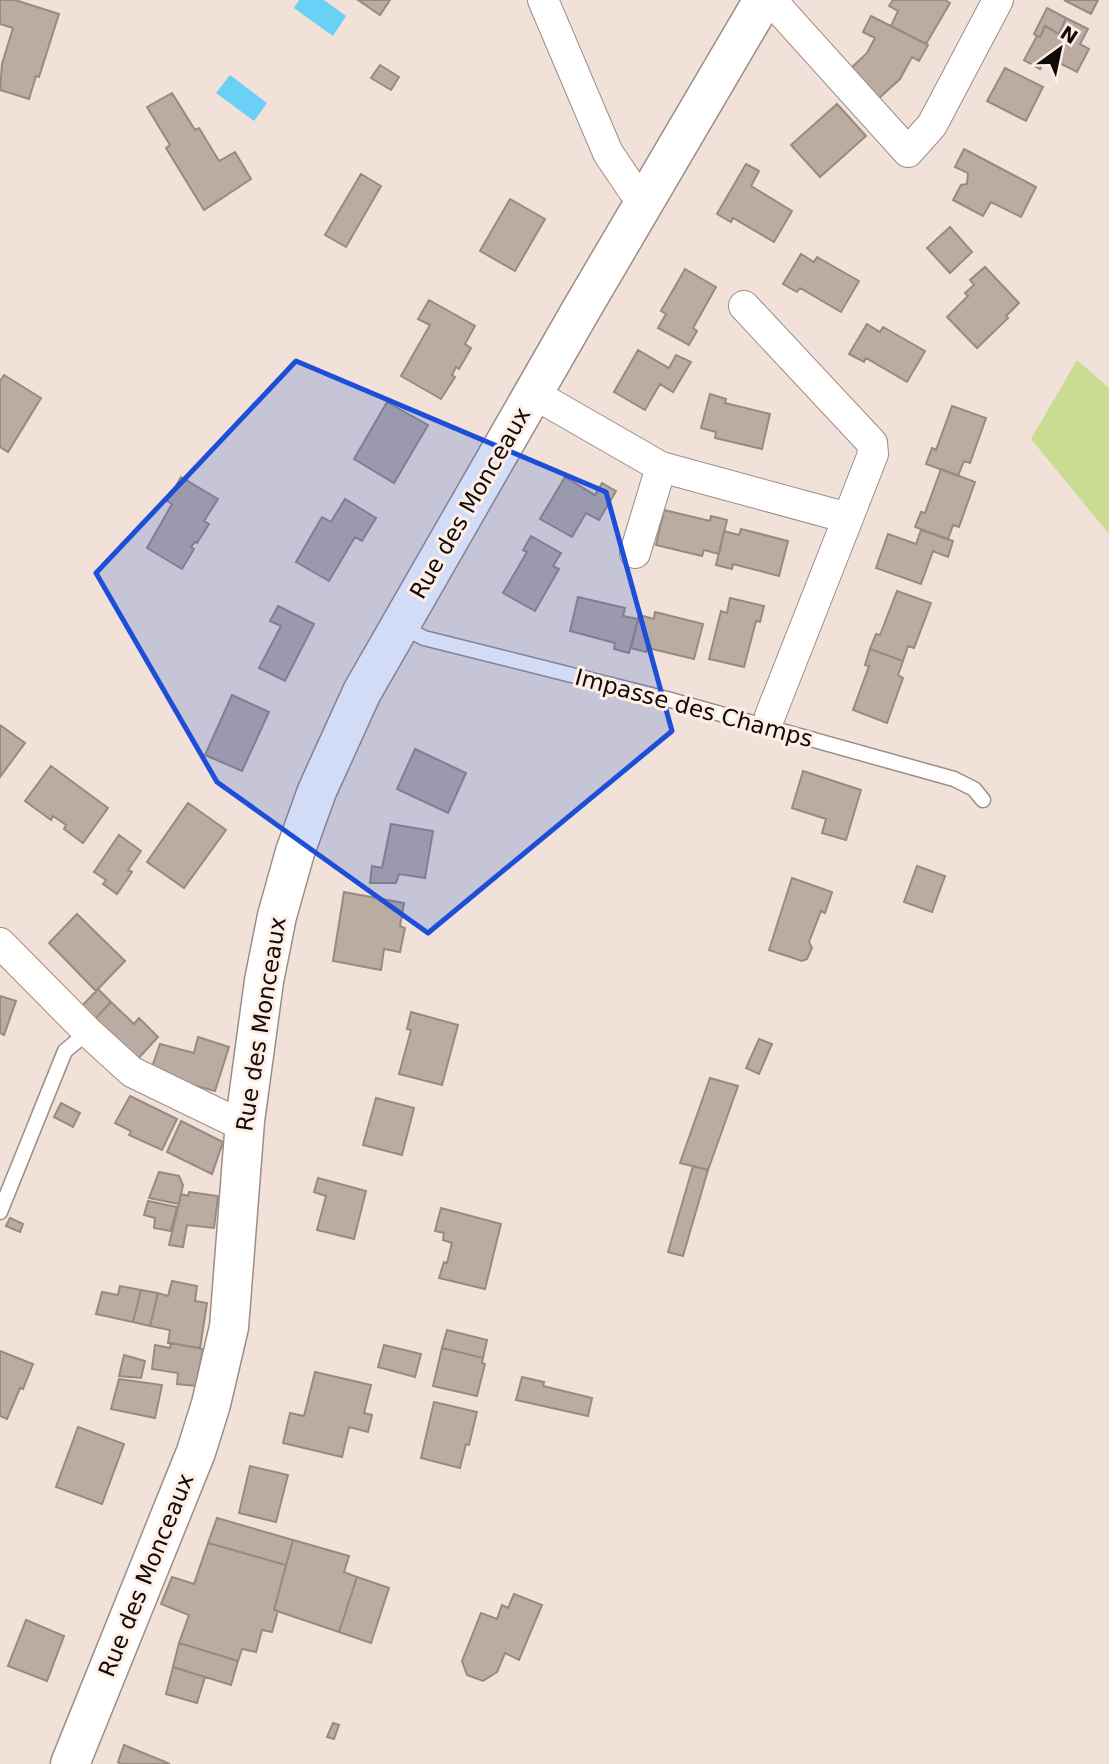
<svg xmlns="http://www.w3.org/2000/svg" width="1109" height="1764" font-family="'DejaVu Sans',sans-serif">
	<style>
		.green { fill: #cadc92 }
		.water { fill: #6bd0f5 }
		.building { fill: #bbaca3; stroke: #998a81; stroke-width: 2 }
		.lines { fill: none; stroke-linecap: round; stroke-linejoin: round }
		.lane-casing { stroke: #9d8e85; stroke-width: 17 }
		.street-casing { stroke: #9d8e85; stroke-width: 32 }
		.secondary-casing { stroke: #9d8e85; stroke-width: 41 }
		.lane { stroke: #fff; stroke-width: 14 }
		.street { stroke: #fff; stroke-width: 30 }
		.secondary { stroke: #fff; stroke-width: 38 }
		.marked { fill: #1d4ed8; fill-opacity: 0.2; stroke: #1d4ed8; stroke-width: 5; stroke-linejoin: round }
		.labels { text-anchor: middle; stroke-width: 6; stroke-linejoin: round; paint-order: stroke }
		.street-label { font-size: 23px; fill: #100b08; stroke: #ffeee5 }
	</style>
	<rect width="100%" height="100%" fill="#f1e1d8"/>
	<path class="green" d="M1077 360 1109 388V534L1031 439Z"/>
	<path class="water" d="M299 0H324L346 16 333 36 294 8Z
		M230 75 267 103 254 121 216 93Z"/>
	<path class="building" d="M0 0H15L59 14 39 77 36 76 29 99 0 90 2 64 13 28 0 24Z
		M358 0H390L380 15Z
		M893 0H945L950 3 926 44 891 26 898 11 889 6Z
		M1064 0H1098L1091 14Z
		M1047 8 1066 18 1059 34 1045 26 1040 37 1037 36 1034 34Z
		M871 16 928 45 919 61 912 57 900 79 878 99 850 69 867 53 875 38 863 32Z
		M1066 18 1088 29 1080 44 1089 49 1077 72 1046 56 1040 69 1024 60 1037 36 1040 37 1045 26 1059 34Z
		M380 65 399 77 391 90 371 78Z
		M1005 68 1043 87 1026 121 987 101Z
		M172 93 195 130 199 128 219 161 235 152 251 179 204 210 166 148 170 145 147 107Z
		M837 104 866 136 820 177 791 145Z
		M964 149 1036 187 1021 217 991 202 983 216 953 200 961 185 967 184 968 173 955 167Z
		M746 164 759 171 751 186 792 211 774 242 733 218 731 222 717 214Z
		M361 174 381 186 346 247 325 235Z
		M510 199 545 219 515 271 480 251Z
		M950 227 972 252 950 273 927 248Z
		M801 254 814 262 817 257 859 281 841 312 800 288 797 292 783 284Z
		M985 267 1019 303 1006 316 1008 318 977 348 947 317 968 296 965 293 974 285 970 280Z
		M685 269 716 287 693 328 697 331 689 345 658 328 666 314 661 311Z
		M429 300 475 326 465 344 471 348 459 369 456 367 452 375 455 377 441 399 401 376 430 325 418 319Z
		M867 324 880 332 883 327 925 351 907 382 866 358 864 362 849 354Z
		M638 350 669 368 676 355 691 362 673 392 660 384 645 410 614 392Z
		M4 375 41 398 8 452 0 447V381Z
		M710 394 726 399 725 403 770 414 762 449 715 438 716 432 701 428Z
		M387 402 428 425 394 483 354 459Z
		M952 406 986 418 970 463 964 461 958 476 926 464 932 448 936 450Z
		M941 469 975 482 959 527 953 525 948 539 915 527 921 512 925 513Z
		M181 477 218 499 204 521 209 524 197 543 195 542 191 547 194 549 182 569 147 548 172 504 167 501Z
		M565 477 595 495 602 483 616 491 599 520 586 513 572 537 540 519Z
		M345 499 376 518 362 541 355 537 329 581 296 562 322 517 331 522Z
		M664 510 710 521 711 516 727 520 719 554 704 550 702 556 656 545Z
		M741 529 788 541 779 576 733 564 732 569 716 565 724 531 739 535Z
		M921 530 953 541 948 557 933 551 921 584 876 568 888 534 916 544Z
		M531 536 561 553 553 566 559 569 535 611 503 593 527 552 523 550Z
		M897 591 931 603 914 648 908 646 903 661 870 649 876 634 880 635Z
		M578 597 625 608 623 616 638 619 629 653 614 649 615 643 570 631Z
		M730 598 764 606 760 622 756 621 744 667 709 659 721 611 727 613Z
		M278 606 314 624 285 681 259 668 281 626 270 621Z
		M655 612 703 624 694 659 648 648 646 652 631 648 639 615 654 619Z
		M870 649 903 661 898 675 903 678 887 723 853 710 869 666 865 665Z
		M232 695 269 712 242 771 205 755Z
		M0 725 25 743 0 777Z
		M415 749 466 773 448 813 397 789Z
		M51 766 108 808 83 843 64 829 66 825 53 816 51 820 25 801Z
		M803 771 861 790 846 840 822 833 826 819 792 808Z
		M188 803 226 830 184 888 147 862Z
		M391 824 433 831 425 878 399 874 396 883H370L372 866 382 868Z
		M119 835 141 851 128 870 132 872 117 894 103 884 106 880 94 872Z
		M917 866 945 876 932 912 904 902Z
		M792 878 832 892 825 913 821 911 809 942 812 948 807 959 802 961 769 950Z
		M344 892 404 903 400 926 405 928 400 952 384 949 381 970 333 961Z
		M77 914 125 961 96 991 49 943Z
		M98 989 111 1002 93 1021 80 1008Z
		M0 996 16 1001 4 1035 0 1033Z
		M111 1002 134 1024 139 1018 158 1037 135 1062 93 1021Z
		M411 1012 458 1025 442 1085 399 1074 411 1030 407 1029Z
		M198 1037 229 1047 215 1091 150 1073 160 1044 194 1053Z
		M759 1039 772 1044 759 1074 746 1068Z
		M710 1078 738 1086 708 1170 680 1163Z
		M130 1096 177 1119 162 1150 129 1135 131 1131 115 1123Z
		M376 1098 414 1108 402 1155 363 1145Z
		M61 1103 80 1113 73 1127 54 1117Z
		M181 1121 223 1142 212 1174 167 1152Z
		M693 1166 708 1170 683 1256 668 1252Z
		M159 1172 179 1176 183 1185 179 1204 149 1198Z
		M318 1178 366 1191 354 1239 317 1230 326 1196 314 1192Z
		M189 1192 218 1196 214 1228 187 1225 183 1247 169 1245 181 1194 188 1196Z
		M148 1201 177 1207 171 1231 154 1228 155 1218 144 1215Z
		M441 1208 501 1224 485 1289 439 1278 444 1262 447 1263 452 1243 443 1240 444 1233 435 1231Z
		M10 1218 23 1224 20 1232 6 1226Z
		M172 1281 197 1286 195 1301 207 1303 200 1348 168 1343 170 1330 150 1326 158 1293 168 1296Z
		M120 1286 141 1290 133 1322 96 1314 102 1292 118 1295Z
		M141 1290 158 1293 150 1326 133 1322Z
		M447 1330 487 1340 483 1358 442 1348Z
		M171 1343 203 1349 196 1386 177 1384 178 1373 152 1369 155 1345 170 1348Z
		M384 1345 421 1354 415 1377 378 1367Z
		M442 1348 483 1358 482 1363 485 1364 477 1396 433 1386Z
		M0 1351 33 1364 23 1389 20 1388 7 1419 0 1416Z
		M124 1355 145 1361 141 1378 119 1376Z
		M315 1372 371 1385 364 1413 372 1415 368 1432 349 1427 342 1457 283 1443 290 1413 304 1416Z
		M522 1377 544 1382 543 1386 592 1398 588 1416 516 1400Z
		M119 1379 162 1385 155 1418 111 1409Z
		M434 1402 477 1412 469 1445 466 1444 460 1468 421 1458Z
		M78 1427 124 1444 102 1504 56 1487Z
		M250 1466 288 1475 276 1522 239 1513Z
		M217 1518 293 1540 286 1565 208 1543Z
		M293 1540 349 1556 344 1572 357 1577 339 1632 274 1610Z
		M208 1543 286 1565 274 1610 278 1611 272 1632 262 1630 256 1652 242 1649 238 1661 179 1643 189 1615 161 1604 172 1577 194 1584Z
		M357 1577 389 1588 371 1643 339 1632Z
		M514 1594 542 1605 519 1660 505 1653 497 1672 483 1681 467 1675 462 1661 481 1613 497 1619 502 1605 508 1608Z
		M26 1620 64 1636 47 1681 8 1666Z
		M179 1643 238 1661 231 1685 173 1667Z
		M173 1667 205 1677 197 1703 166 1694Z
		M333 1723 339 1725 334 1739 327 1737Z
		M124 1745 170 1764H121L118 1762Z"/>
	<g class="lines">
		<g class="lane-casing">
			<path id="lane" d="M401 626 424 638 667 699 954 779 974 789 983 800
				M0 1212 65 1051 88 1032"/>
		</g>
		<g class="street-casing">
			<path id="street" d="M543 0 608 153 633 190 645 200
				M771 0 908 152 932 125 998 0
				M744 306 872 443 873 454 848 518
				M534 394 661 467 848 518 770 716
				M635 553 661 467
				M0 943 88 1032 132 1072 229 1119 245 1121"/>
		</g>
		<g class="secondary-casing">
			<path id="secondary" d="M70 1764 196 1452 211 1404 229 1327 245 1121 264 981 277 916 295 852 317 791 362 692 581 310 763 0"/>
		</g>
		<use href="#lane" class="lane"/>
		<use href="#street" class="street"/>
		<use href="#secondary" class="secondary"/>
	</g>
	<path class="marked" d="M296 361 606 492 672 731 428 933 217 782 96 573Z"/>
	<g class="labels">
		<g class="street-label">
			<text transform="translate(470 503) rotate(-60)" y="8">Rue des Monceaux</text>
			<text transform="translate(694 708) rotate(15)" y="8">Impasse des Champs</text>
			<text transform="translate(261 1024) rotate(-81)" y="8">Rue des Monceaux</text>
			<text transform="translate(146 1575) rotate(-68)" y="8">Rue des Monceaux</text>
		</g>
	</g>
	<g transform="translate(1060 49) rotate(33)" stroke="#ffeee5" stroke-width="5" paint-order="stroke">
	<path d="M0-5L12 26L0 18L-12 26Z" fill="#100b08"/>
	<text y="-10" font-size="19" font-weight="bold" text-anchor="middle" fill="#100b08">N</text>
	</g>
</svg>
